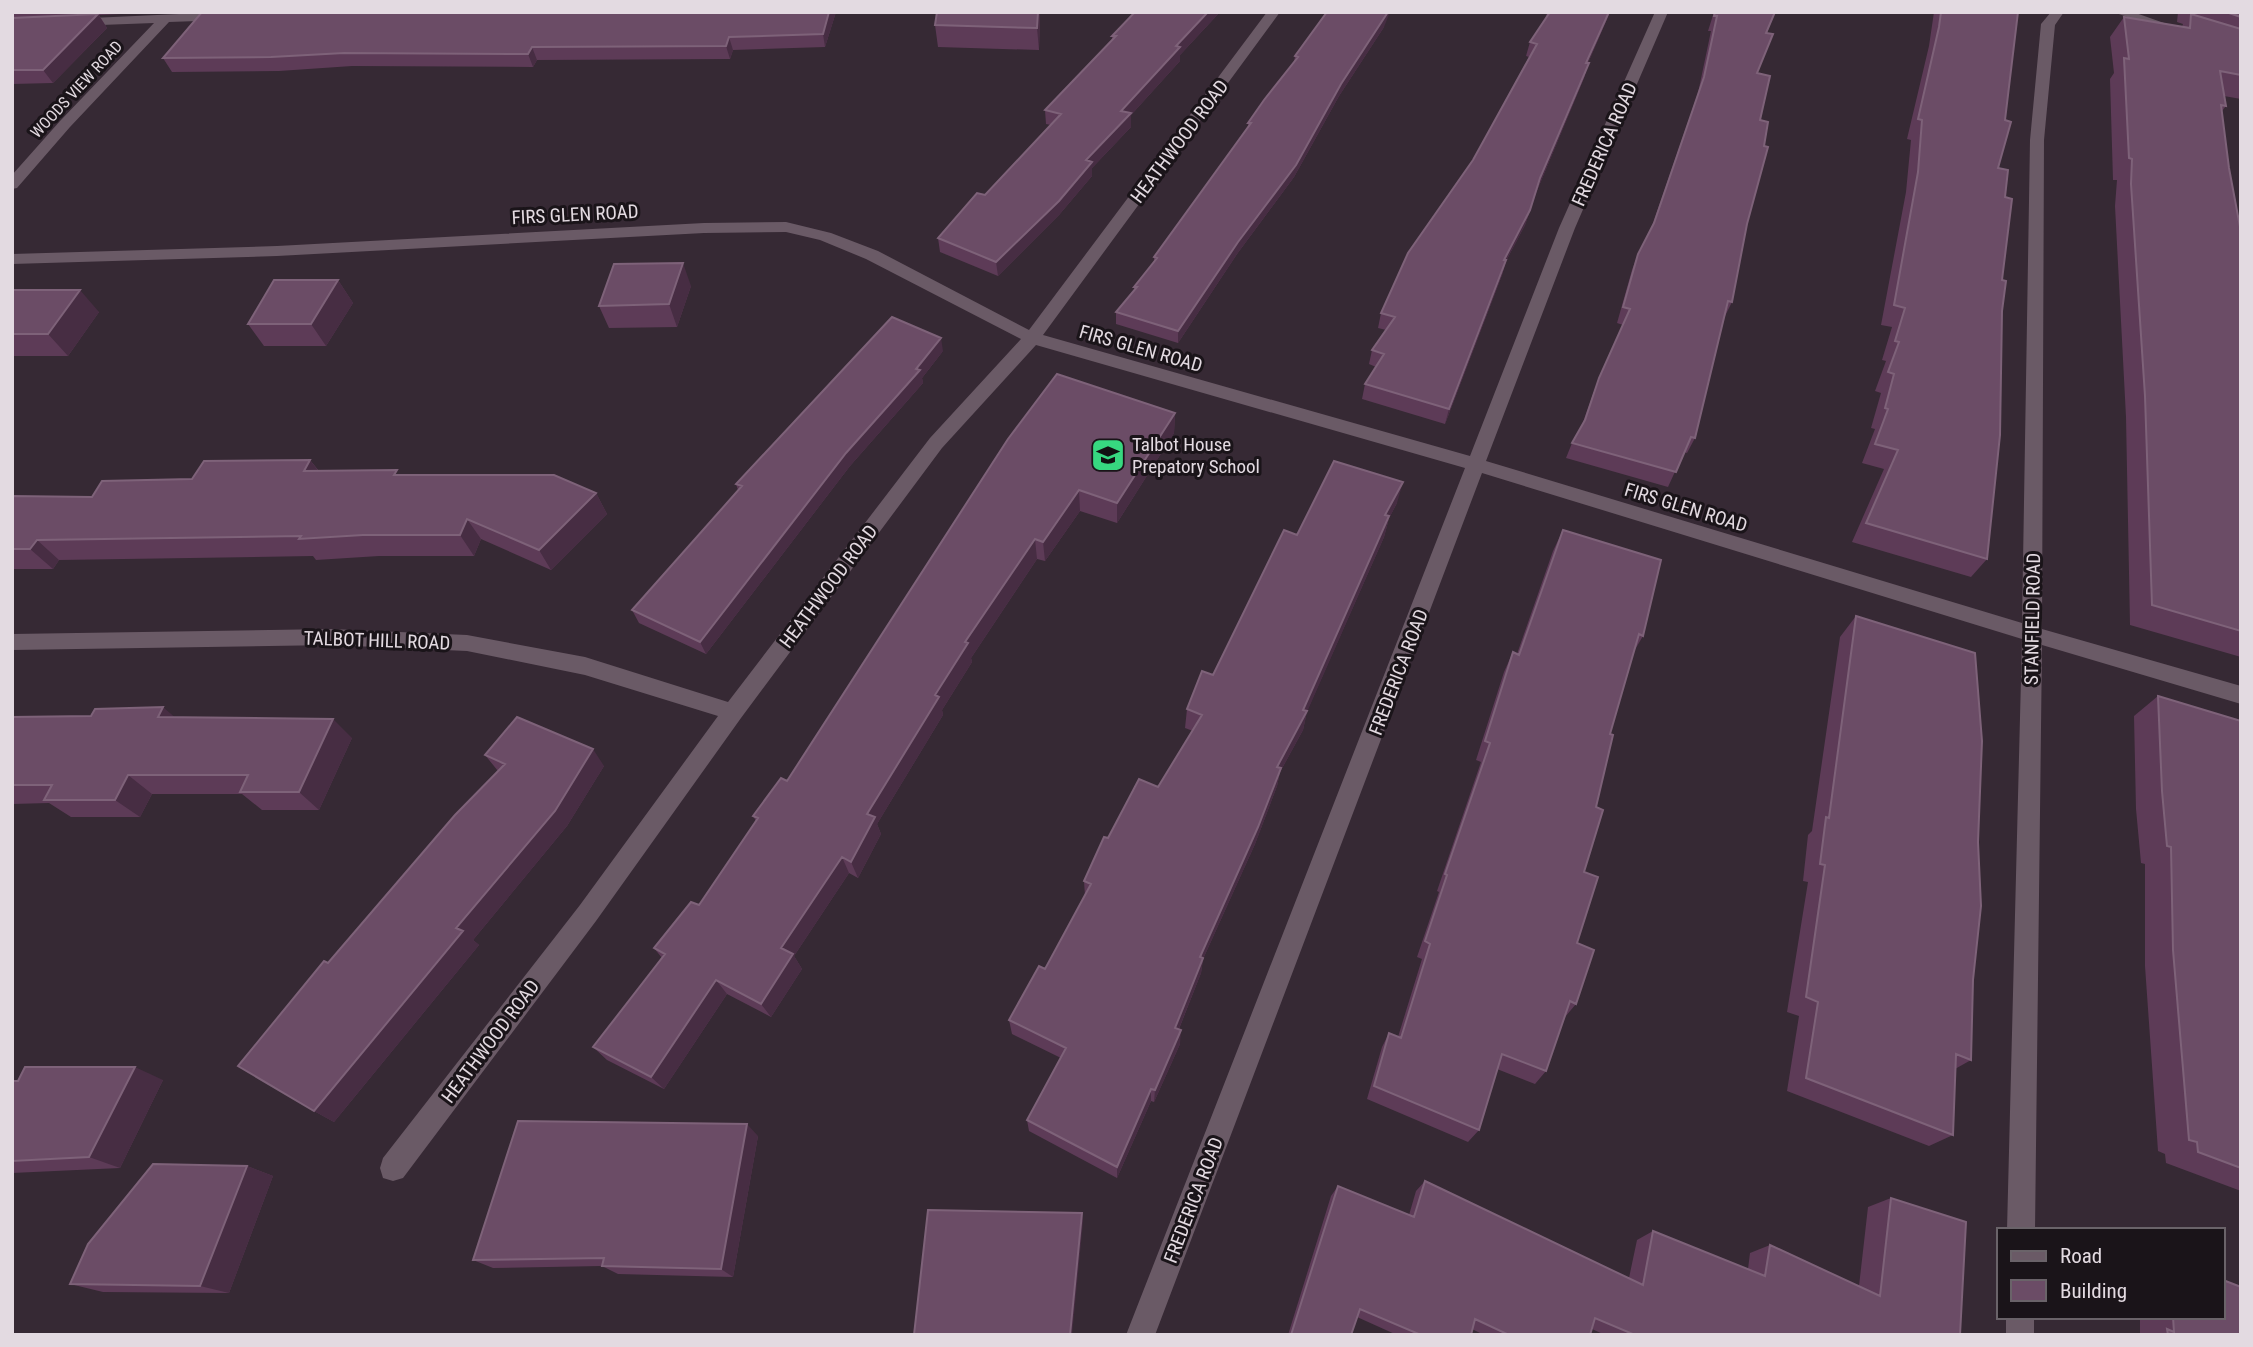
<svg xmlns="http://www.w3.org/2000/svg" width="2253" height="1347" font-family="'Roboto Condensed',sans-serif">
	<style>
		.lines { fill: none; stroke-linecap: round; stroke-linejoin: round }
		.minor { fill: #6a5a66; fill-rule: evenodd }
		.wall { fill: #5d3b57 }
		.shaded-wall { fill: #472d43 }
		.building { fill: #6b4c66; stroke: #7e6279; stroke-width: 2 }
		.labels { text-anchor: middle; stroke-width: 6; stroke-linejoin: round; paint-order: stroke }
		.far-street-label { font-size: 16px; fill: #e3dae1; stroke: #1a1419 }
		.street-label { font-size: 19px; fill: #e3dae1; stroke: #1a1419 }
		.poi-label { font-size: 19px; fill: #e3dae1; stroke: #1a1419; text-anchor: start }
	</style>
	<rect width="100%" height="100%" fill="#362934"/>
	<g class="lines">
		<path class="minor" d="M223 12 234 16 227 20 169 22 70 127 17 188 12 189V175L60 121 154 23 74 26 69 25V19Z
			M1267 12H1280L1043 335 1470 456 1559 228 1655 12H1668L1575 228 1486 461 2022 623 2030 140 2041 24 2051 12H2064L2055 25 2044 140 2042 629 2241 686V704L2042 645 2035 1230H2007L2022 639 1482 473 1155 1335H1126L1465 468 1036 345 942 448 741 718 596 921 403 1178 393 1181 383 1178 380 1168 383 1158 580 905 718 716 585 675 467 651 331 645 12 650V634L331 629 467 635 585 657 728 702 930 438 1021 339 866 259 820 240 786 232 704 233 277 256 12 264V254L277 246 704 223 786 222 831 233 878 251 1029 330Z
			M2113 12H2133L2181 29 2174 33Z
			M2006 1317H2034V1335H2006Z"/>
	</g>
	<path class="wall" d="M12 12H123L121 14 99 15 107 28 53 83 12 84Z
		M202 12H836L825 47 733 50 730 59 537 60 533 67 352 66 279 71 172 72 163 58Z
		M937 12H1040L1039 50 938 47 935 25Z
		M1135 12H1220L1180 55V61L1131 115V127L1092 168V176L1059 215 998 276 940 252 938 238 985 195 1051 125 1046 124 1045 110 1112 40V36Z
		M1547 12H1610L1588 63 1584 78 1536 193 1525 225 1506 261 1502 275 1445 424 1362 399 1365 384 1376 367 1369 364 1372 350 1386 330 1378 328 1381 313 1473 160 1529 57 1526 56 1530 42 1546 18Z
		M1714 12H1775L1767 33 1757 73 1760 120 1747 224 1732 302 1724 318 1695 438 1687 453 1684 452 1668 487 1566 458 1572 443 1582 425 1593 394 1623 325 1617 323 1632 270 1638 254 1651 229 1698 93 1711 31H1708Z
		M1934 12H2018L1998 168 2005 197 2002 311 1987 559 1971 577 1852 542 1884 469 1862 463 1875 429 1871 428 1881 393 1875 391 1886 361 1882 360 1892 327 1881 325 1906 192 1911 140 1907 139 1929 46Z
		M2178 12H2241V99L2224 96 2226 106 2222 111 2229 168 2241 232V657L2130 625 2126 417 2115 206 2117 180H2113L2110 79 2114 73 2110 37 2124 17 2182 27 2183 24 2177 22Z
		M1384 27 1339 96 1294 177 1237 254 1178 343 1116 324V312L1134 290V287L1154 262V257L1248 128V123L1294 62 1295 56Z
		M338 280 353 303 326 346H264L248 324Z
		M691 286 677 327 609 328 599 306Z
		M12 290 99 312 68 356H12Z
		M943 351 922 378 923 383 850 466 706 654 639 623 632 610 738 490 736 484Z
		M1175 413 1174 433 1117 523 1080 511 1045 561 1037 559 971 658 972 662 942 710 943 715 877 824 881 834 858 878 849 873 794 956 802 969 771 1017 727 994 664 1089 607 1060 593 1047 662 958 654 948 699 905 756 821 753 816 787 781 1008 439Z
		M310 460 319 471 400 475 596 493 607 514 551 570 481 539 474 556H379L316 560 313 556 59 560 53 569H12V496L92 497Z
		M1397 503 1389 518 1384 537 1307 711 1303 730 1280 772 1277 786 1255 844 1203 959 1201 973 1179 1029 1180 1044 1154 1102 1151 1101 1117 1178 1029 1131 1027 1120 1061 1058 1012 1034 1009 1020 1045 969 1085 896 1084 881 1108 838 1158 787 1193 731 1185 728 1187 709 1213 675 1297 535Z
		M1563 530 1643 636 1633 653 1610 734 1596 807 1584 872 1577 943 1576 1004 1565 1017 1546 1071 1535 1084 1497 1069 1479 1130 1468 1142 1367 1099 1382 1047 1389 1033 1398 1037 1422 959 1417 957 1439 892 1437 891 1481 762 1476 760 1504 672 1513 652 1517 654 1553 551Z
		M1856 616 1973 980 1971 1060 1955 1069 1953 1135 1929 1146 1787 1091 1799 1016 1787 1012 1808 882 1803 881 1808 835 1812 831 1840 637Z
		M2158 696 2241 721V1191L2166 1163 2165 1154 2158 1151 2145 966V864L2141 863 2136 809 2134 716Z
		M12 717H174L352 738 319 810H262L242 794H152L140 817H71L49 803 12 804Z
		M485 755 604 766 567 826 473 940 479 945 334 1122 314 1111 328 963 498 771Z
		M163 1080 120 1168 12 1173V1081Z
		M758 1136 733 1277 618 1274 602 1266 493 1268 473 1260Z
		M247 1166 273 1176 229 1293 103 1292 70 1284Z
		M1425 1181 1629 1278 1637 1240 1653 1231 1748 1269 1750 1253 1770 1245 1859 1286 1868 1207 1891 1198 1960 1335H1605L1592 1329 1590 1335H1484L1472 1329 1471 1335H1397L1357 1317 1351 1335H1288L1331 1196 1338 1186 1409 1215 1416 1191Z
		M2140 1317H2223L2241 1335H2139L2140 1334Z"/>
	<path class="shaded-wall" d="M829 12H836L825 47 823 34Z
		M1038 12H1040L1039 50 1037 28Z
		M1208 12H1220L1180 55V61L1131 115V127L1092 168V176L1059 215 998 276 996 262 1086 160 1121 111 1176 46Z
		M1388 12H1390L1384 27 1339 96 1294 177 1237 254 1178 343V331Z
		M1609 12H1610L1582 77 1586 63Z
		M98 14 107 28 53 83 43 70Z
		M729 37 733 50 730 59 726 46Z
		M532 47 537 60 533 67 528 54Z
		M1589 63 1584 78 1536 193 1525 225 1506 261 1502 275 1445 424 1449 409 1504 260 1540 178Z
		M683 263 691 286 677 327 669 304Z
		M338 280 353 303 326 346 311 324Z
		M80 290 99 312 68 356 48 334Z
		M941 338 943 351 922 378 923 383 850 466 706 654 700 642 846 453Z
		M1175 413 1174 433 1117 523V503Z
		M310 460 326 481 304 471Z
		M1403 482 1397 503 1389 518 1384 537 1307 712 1303 730 1280 772 1277 786 1255 844 1203 959 1201 973 1174 1041 1175 1028 1200 957 1277 767 1303 710 1385 515Z
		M1079 490 1080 511 1045 561 1043 542Z
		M596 493 607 514 551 570 539 550Z
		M467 519 481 539 474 556 460 535Z
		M1035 539 1037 559 971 658 972 662 942 710 943 715 877 824 881 834 858 878 851 862 867 814 965 642Z
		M37 540 59 560 53 569 30 549Z
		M163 707 186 727 158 717Z
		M333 719 352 738 319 810 299 792Z
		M593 749 604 766 567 826 473 940 479 945 334 1122 314 1111Z
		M128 775 152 794 140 817 115 800Z
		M842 857 849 873 794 956 802 969 771 1017 761 1004 781 948Z
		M716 980 727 994 664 1089 651 1077Z
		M1181 1030 1180 1044 1154 1102 1155 1090Z
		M135 1067 163 1080 120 1168 89 1157Z
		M1151 1089V1101L1117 1178V1167Z
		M747 1124 758 1136 733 1277 721 1269Z
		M247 1166 273 1176 229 1293 200 1286Z
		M1082 1213 1083 1222 1072 1335H1070Z"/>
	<path class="building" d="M202 12H829L823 34 729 37 726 46 532 47 528 54 344 53 271 57 163 58Z
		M937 12H1038L1037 28 935 25Z
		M1135 12H1208L1176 46 1180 47 1121 111 1131 113 1086 160 1092 162 1059 201 996 262 938 238 977 193 985 195 1061 114 1045 110 1116 36H1112Z
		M1327 12H1388L1341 84 1296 165 1238 242 1178 331 1116 312 1137 287H1134L1157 258 1154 257 1251 123H1248L1264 100 1298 57 1295 56Z
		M1550 12H1609L1586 63H1589L1540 178 1530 210 1504 260H1506L1449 409 1365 384 1384 354 1372 350 1395 317 1381 313 1408 253 1473 160 1537 44 1530 42Z
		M1715 12H1775L1766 33 1773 34 1757 73 1770 76 1760 120 1768 122 1764 146 1768 147 1747 224 1732 302 1728 301 1695 438 1691 437 1676 472 1572 443 1585 420 1599 378 1630 309 1623 307 1638 254 1654 223 1704 77 1717 16H1714Z
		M1941 12H2018L2005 120 2011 122 1998 168 2008 170 2005 197 2012 199 2002 280 2006 281 2002 311 2000 435 1987 559 1866 523 1898 450 1875 444 1888 409 1885 408 1894 374 1888 372 1899 342 1895 341 1905 308 1894 305 1918 172 1922 120 1918 119 1939 27Z
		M2226 12H2241V17Z
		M98 14 43 70H12V18Z
		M2191 14 2241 29V75L2220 71 2226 106 2221 105 2229 168 2241 232V631L2152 605 2145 396 2131 184 2132 159 2129 158 2124 58 2129 59 2124 17 2190 28Z
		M683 263 669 304 599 306 614 264Z
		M274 280H338L311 324H248Z
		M12 290H80L48 334H12Z
		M892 317 941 338 916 369 920 370 846 453 700 642 632 610 742 486 736 484Z
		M1057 374 1175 413 1117 503 1079 490 1043 542 1035 539 965 642 968 643 935 695 939 697 867 814 875 817 851 862 842 857 781 948 793 954 761 1004 716 980 651 1077 593 1047 665 954 654 948 691 902 699 905 758 818 753 816 781 778 787 781 1008 439Z
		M310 460 304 471 397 470 394 475H554L596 493 539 550 467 519 460 535H363L299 539 301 536 37 540 30 549H12V496L92 497 102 481 192 479 204 461Z
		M1334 461 1403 482 1385 515 1389 516 1303 710 1307 711 1277 767 1281 768 1258 827 1200 957 1203 958 1175 1028 1181 1030 1155 1090 1151 1089 1117 1167 1027 1120 1066 1048 1009 1020 1039 966 1045 969 1091 884 1084 881 1104 837 1108 838 1139 779 1158 787 1202 715 1187 709 1202 671 1213 675 1284 530 1297 535Z
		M1563 530 1661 560 1643 636 1639 634 1610 734 1613 735 1596 807 1603 810 1584 872 1598 877 1577 943 1594 950 1576 1004 1570 1001 1546 1071 1502 1054 1479 1130 1374 1086 1389 1033 1401 1038 1430 944 1425 941 1447 875 1445 874 1490 743 1485 741 1513 652 1519 655Z
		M1856 616 1975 653 1982 741 1978 842 1981 906 1973 980 1971 1060 1956 1054 1953 1135 1806 1078 1818 1002 1806 997 1825 865 1820 864 1826 817 1829 818Z
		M2158 696 2241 721V1168L2198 1152 2197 1142 2189 1140 2173 950 2171 847 2167 846 2162 791Z
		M163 707 158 717 333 719 299 792H240L248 775H128L115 800H44L52 785H12V717L91 716 95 709Z
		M517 717 593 749 555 811 456 928 463 931 314 1111 238 1066 324 961 328 963 455 815 505 764 485 755Z
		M25 1067H135L89 1157 12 1161V1081H18Z
		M518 1121 747 1124 721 1269 602 1266 604 1258 473 1260Z
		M153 1164 247 1166 200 1286 70 1284 88 1244Z
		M1425 1181 1643 1285 1653 1231 1765 1276 1770 1245 1880 1296 1891 1198 1966 1222 1960 1335H1635L1595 1318 1590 1335H1509L1475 1319 1471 1335H1421L1360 1309 1351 1335H1291L1338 1186 1414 1217Z
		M928 1210 1082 1213 1070 1335H914Z
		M2223 1280 2241 1287V1335H2168L2167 1329 2174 1332 2173 1317H2223Z"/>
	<defs>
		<g id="school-square" transform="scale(1.75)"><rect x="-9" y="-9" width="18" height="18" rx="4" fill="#37d880" stroke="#1a1419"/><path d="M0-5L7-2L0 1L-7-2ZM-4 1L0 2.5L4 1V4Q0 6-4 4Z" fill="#111"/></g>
	</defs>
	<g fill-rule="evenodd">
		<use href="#school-square" x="1108" y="455"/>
	</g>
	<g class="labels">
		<g class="far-street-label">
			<text transform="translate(76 89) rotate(-47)" y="6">WOODS VIEW ROAD</text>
		</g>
		<g class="street-label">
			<text transform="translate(1179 141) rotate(-53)" y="7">HEATHWOOD ROAD</text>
			<text transform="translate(1604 144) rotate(-66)" y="7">FREDERICA ROAD</text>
			<text transform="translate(575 214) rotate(-3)" y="7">FIRS GLEN ROAD</text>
			<text transform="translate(1141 348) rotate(16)" y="7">FIRS GLEN ROAD</text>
			<text transform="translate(1686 507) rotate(17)" y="7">FIRS GLEN ROAD</text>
			<text transform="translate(828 586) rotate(-53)" y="7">HEATHWOOD ROAD</text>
			<text transform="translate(2032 619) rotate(-89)" y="7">STANFIELD ROAD</text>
			<text transform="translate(377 640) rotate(2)" y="7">TALBOT HILL ROAD</text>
			<text transform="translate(1398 672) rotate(-69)" y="7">FREDERICA ROAD</text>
			<text transform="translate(490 1041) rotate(-53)" y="7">HEATHWOOD ROAD</text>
			<text transform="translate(1193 1200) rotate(-69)" y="7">FREDERICA ROAD</text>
		</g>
		<g class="poi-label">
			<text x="1132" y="451">Talbot House<tspan x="1132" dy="22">Prepatory School</tspan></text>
		</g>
	</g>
	<rect width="2253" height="1347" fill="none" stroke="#e3dae1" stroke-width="28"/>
	<rect x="1997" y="1228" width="228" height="91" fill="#1a1419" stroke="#6a6369" stroke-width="2"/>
	<rect x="2011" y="1251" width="35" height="10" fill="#6a5a66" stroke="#6a6369" stroke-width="2"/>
	<text x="2060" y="1263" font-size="21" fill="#e3dae1">Road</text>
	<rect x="2011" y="1280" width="35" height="21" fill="#6b4c66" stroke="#6a6369" stroke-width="2"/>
	<text x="2060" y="1298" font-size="21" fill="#e3dae1">Building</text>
</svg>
